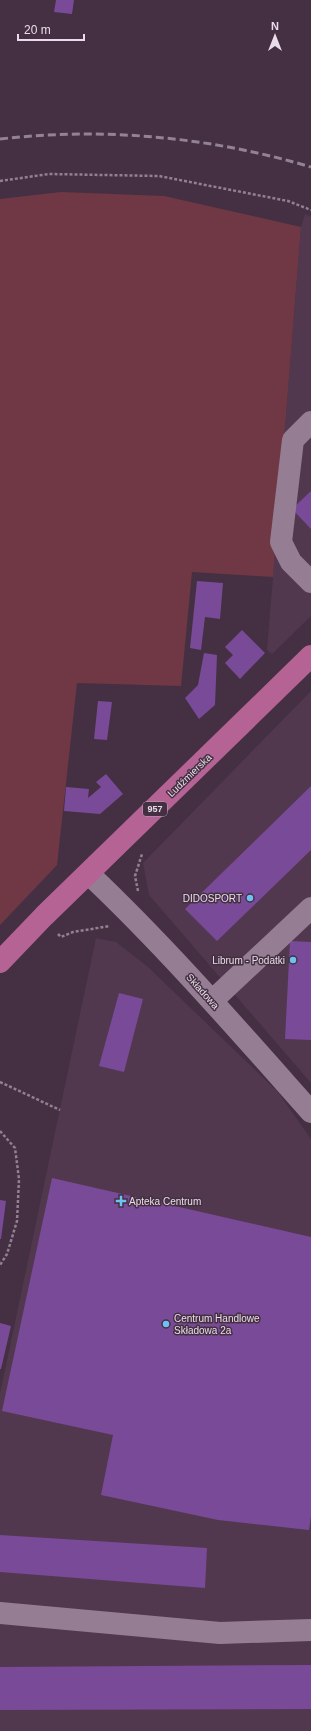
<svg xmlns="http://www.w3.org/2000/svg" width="311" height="1731" font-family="Arial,sans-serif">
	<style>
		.built { fill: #51384f }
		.green { fill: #703845 }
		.building { fill: #794a97 }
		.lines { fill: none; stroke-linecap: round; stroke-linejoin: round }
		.path { stroke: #918090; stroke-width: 2.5; stroke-dasharray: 3 2; stroke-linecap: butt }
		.minor { stroke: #957e93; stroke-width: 22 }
		.major { stroke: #b56295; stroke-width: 22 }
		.rail { stroke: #938392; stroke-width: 3; stroke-dasharray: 8 4; stroke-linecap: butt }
		.poi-dot { fill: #6ec2f3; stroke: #443042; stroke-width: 1.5 }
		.labels { text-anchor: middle; stroke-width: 3; stroke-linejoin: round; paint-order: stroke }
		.shield { fill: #443042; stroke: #b8a8b6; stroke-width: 1 }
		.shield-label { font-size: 9px; font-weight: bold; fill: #e9dce8 }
		.street-label { font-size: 10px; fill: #e9dce8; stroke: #443042 }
		.poi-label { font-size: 10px; fill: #e9dce8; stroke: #443042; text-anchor: end }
	</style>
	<rect width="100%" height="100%" fill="#443042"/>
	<path class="built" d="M305 214 311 217V616L272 654 267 650 273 577 301 227Z
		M311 691V1083L149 895 143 863Z
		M96 938 116 942 148 967 278 1092 311 1139V1731H0V1394Z"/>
	<path class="green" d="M61 192 164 196 301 227 273 577 192 572 181 686 77 683 57 865 0 925V199Z"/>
	<path class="building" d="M56 0H74L72 14 54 12Z
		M311 491V529L292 509Z
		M197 581 223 583 220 619 205 617 201 650 190 648Z
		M242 630 265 653 240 679 225 663 233 655 225 647Z
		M204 653 217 655 215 705 199 719 185 698 198 685Z
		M98 701 112 702 107 740 94 739Z
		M106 774 123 794 100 814 64 811 66 787 89 789 88 798 101 787 96 782Z
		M311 786V850L217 941 185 909Z
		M290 941 311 942V1040L285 1039Z
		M119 993 143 999 124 1072 99 1066Z
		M52 1178 311 1237V1516L309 1530 218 1520 101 1495 113 1435 2 1411Z
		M0 1200 6 1201 1 1239H0Z
		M0 1323 11 1326 1 1369H0Z
		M0 1535 207 1548 205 1588 0 1572Z
		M311 1665V1709L0 1710V1667Z"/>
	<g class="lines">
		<path class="path" d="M0 181 49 174 159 176 288 201 311 210
			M138 891 135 876 142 854
			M58 934 61 937 73 932 110 926
			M0 1082 60 1110
			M0 1131 15 1148 19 1179 17 1221 7 1254 0 1265"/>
		<path class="minor" d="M311 422 293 440 281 542 291 562 311 582
			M89 874C168 949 239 1031 311 1112
			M212 1001 311 908
			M0 1613 220 1633 311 1630"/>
		<path class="major" d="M0 962 44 916 311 656"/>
		<path class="rail" d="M0 139C104 127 211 137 311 167"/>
	</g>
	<g class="poi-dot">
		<circle cx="250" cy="898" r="4"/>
		<circle cx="293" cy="960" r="4"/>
		<path d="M119 1195h4v4h4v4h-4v4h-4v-4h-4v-4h4z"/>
		<circle cx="166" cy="1324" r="4"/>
	</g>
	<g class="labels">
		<rect class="shield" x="143" y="802" width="24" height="14" rx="3"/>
		<g class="shield-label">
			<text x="155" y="812">957</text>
		</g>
		<g class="street-label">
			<text transform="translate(189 775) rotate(-44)" y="4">Ludźmierska</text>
			<text transform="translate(203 991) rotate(48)" y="4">Składowa</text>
		</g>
		<g class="poi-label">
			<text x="242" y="902">DIDOSPORT</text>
			<text x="285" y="964">Librum - Podatki</text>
			<text x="129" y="1205" text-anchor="start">Apteka Centrum</text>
			<text x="174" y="1322" text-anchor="start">Centrum Handlowe<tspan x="174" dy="12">Składowa 2a</tspan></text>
		</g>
	</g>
	<g transform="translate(275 36)" stroke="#443042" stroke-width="3" paint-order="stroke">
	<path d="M0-3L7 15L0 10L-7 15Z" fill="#e9dce8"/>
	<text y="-6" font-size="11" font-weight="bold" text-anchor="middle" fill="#e9dce8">N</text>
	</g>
	<path d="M18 34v6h66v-6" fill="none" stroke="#e9dce8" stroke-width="2"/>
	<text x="24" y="34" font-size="12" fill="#e9dce8" stroke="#443042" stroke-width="3" paint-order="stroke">20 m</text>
</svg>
